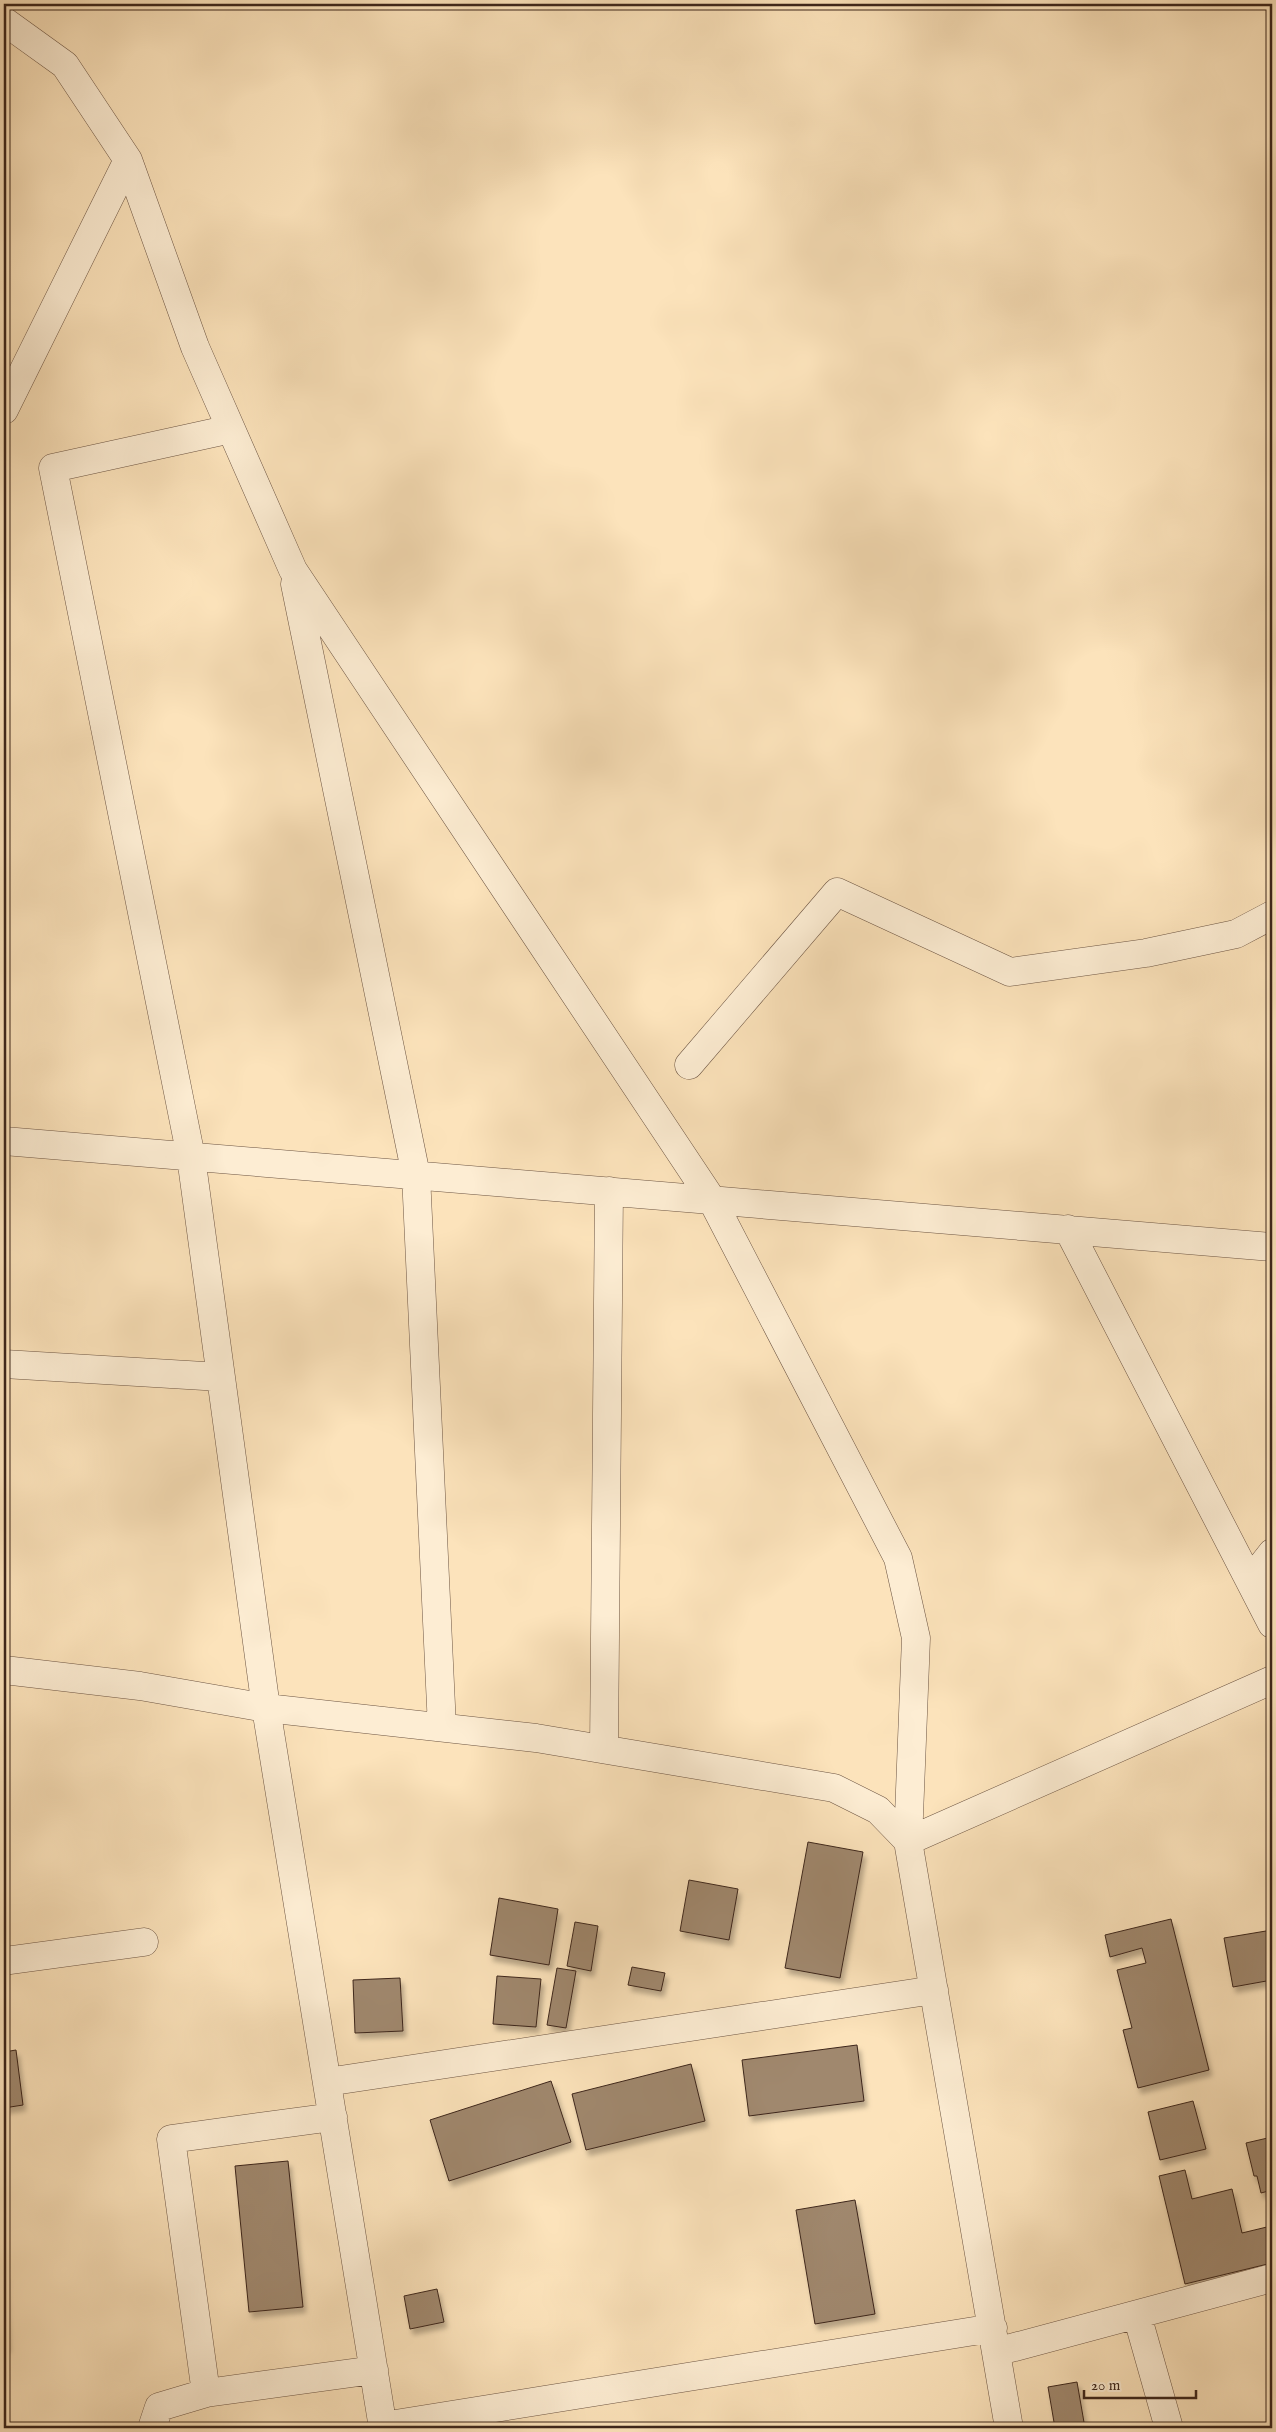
<svg xmlns="http://www.w3.org/2000/svg" width="1276" height="2432" font-family="'IM FELL English',serif">
	<style>
		.building { fill: #a0886e; stroke: #3d261b; filter: url(#shadow) }
		.lines { fill: none; stroke-linecap: round; stroke-linejoin: round }
		.street-casing { stroke: #6d5543; stroke-width: 29 }
		.street { stroke: #fdedd3; stroke-width: 28 }
	</style>
	<defs>
		<filter id="shadow"><feDropShadow dx="3" dy="5.5" stdDeviation="2.5" flood-color="#0004"/></filter>
	</defs>
	<rect width="100%" height="100%" fill="#fce3bb"/>
	<filter id="stains"><feTurbulence type="fractalNoise" baseFrequency=".004" numOctaves="4"/><feColorMatrix values="0 0 0 0 .2 0 0 0 0 .09 0 0 0 0 .02 0 0 0 .5 -.17"/></filter>
	<radialGradient id="worn" r=".72"><stop offset=".6" stop-color="#630" stop-opacity="0"/><stop offset="1" stop-color="#630" stop-opacity=".3"/></radialGradient>
	<path class="building" d="M808 1842 863 1852 840 1978 785 1968Z
		M689 1880 738 1889 729 1940 680 1931Z
		M499 1898 558 1909 549 1965 490 1955Z
		M1171 1919 1209 2070 1138 2088 1123 2030 1132 2028 1117 1970 1146 1963 1142 1948 1110 1957 1105 1935Z
		M575 1922 598 1926 591 1971 567 1966Z
		M1272 1930V1980L1233 1987 1224 1938Z
		M632 1967 665 1973 661 1991 628 1985Z
		M557 1968 576 1971 566 2028 547 2025Z
		M497 1976 541 1979 536 2027 493 2024Z
		M400 1978 403 2031 355 2033 353 1980Z
		M857 2045 864 2101 749 2116 742 2060Z
		M16 2050 23 2105 4 2108V2052Z
		M691 2064 705 2121 586 2150 572 2094Z
		M551 2081 571 2142 449 2181 430 2120Z
		M1193 2101 1206 2149 1160 2160 1148 2112Z
		M1272 2137V2190L1261 2193 1257 2176H1254L1246 2143Z
		M288 2161 303 2307 249 2312 235 2166Z
		M1185 2170 1192 2199 1232 2189 1242 2233 1271 2226 1272 2263 1185 2284 1159 2176Z
		M855 2200 875 2314 815 2324 796 2210Z
		M4 2273 7 2347H4Z
		M437 2289 444 2322 410 2329 404 2296Z
		M1077 2382 1085 2428H1055L1048 2387Z"/>
	<g class="lines">
		<g class="street-casing">
			<path id="street" d="M4 21 65 65 128 160 195 347 293 570 712 1200 898 1558 916 1638 908 1841 1272 1680
				M4 410 128 160
				M231 429 53 468 191 1157 266 1708 383 2428
				M295 584 416 1175 442 1727
				M689 1065 837 892 1010 972 1146 953 1236 934 1272 915
				M4 1141 1272 1247
				M1068 1229 1272 1624
				M4 1364 221 1377
				M1250 1581 1272 1553
				M4 1670 140 1686 266 1708 536 1738 834 1788 878 1810 908 1841 1009 2428
				M604 1749 609 1191
				M4 1961 144 1942
				M327 2082 934 1990
				M1137 2315 1169 2428
				M996 2352 1272 2278
				M206 2393 171 2139 333 2117
				M383 2426 993 2328
				M152 2428 159 2407 206 2393 374 2370"/>
		</g>
		<use href="#street" class="street"/>
	</g>
	<rect width="1276" height="2432" fill="none" stroke="#fce3bb" stroke-width="20"/>
	<rect x="5" y="5" width="1266" height="2422" fill="none" stroke="#3d261b" stroke-width="2.5"/>
	<rect x="10" y="10" width="1256" height="2412" fill="none" stroke="#3d261b"/>
	<path d="M1084 2390v8h112v-8" fill="none" stroke="#3d261b" stroke-width="2.5"/>
	<text x="1091" y="2390" font-size="15" fill="#3d261b" stroke="#fdedd3" stroke-width="4" paint-order="stroke">20 m</text>
	<rect width="100%" height="100%" filter="url(#stains)"/>
	<rect width="100%" height="100%" fill="url(#worn)"/>
</svg>
